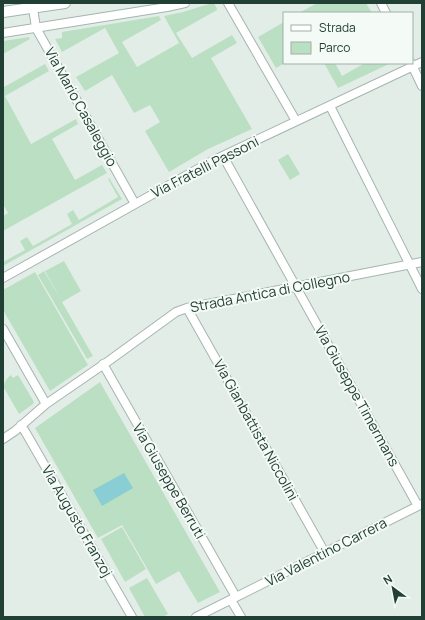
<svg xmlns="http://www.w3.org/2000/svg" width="425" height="620" font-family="Manrope,sans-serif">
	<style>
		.green { fill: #bbdfc2 }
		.water { fill: #89ced4 }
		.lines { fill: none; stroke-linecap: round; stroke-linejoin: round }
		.minor-casing { stroke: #a5b5af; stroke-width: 10 }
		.tertiary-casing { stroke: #a5b5af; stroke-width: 12 }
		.minor { stroke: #fff; stroke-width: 8 }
		.tertiary { stroke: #fff; stroke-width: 10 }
		.labels { text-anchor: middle; stroke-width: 4; stroke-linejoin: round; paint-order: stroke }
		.street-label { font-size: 14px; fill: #223f35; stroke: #f4faf6 }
	</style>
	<rect width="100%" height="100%" fill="#e3ede8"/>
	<path class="green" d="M212 3H214L217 9V10L176 33 192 58 232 35 237 43 211 58 252 129 208 149 169 172 145 131 160 122 150 105 134 113 112 75 85 91 76 77 119 53 105 28 62 52 55 39 62 38V32L159 16 161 20 122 42 137 67 179 43 164 16 183 12Z
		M317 3H366L372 13H299Z
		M284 22V63H285L276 68 258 37Z
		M29 37 30 39 3 54V41Z
		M324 63H335L342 76 365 63H391L338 88Z
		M45 64 49 71 5 96 31 144 76 119 78 124 52 139 75 180 102 165 107 173 3 231V216L8 213 3 204V87H4Z
		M288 154 300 174 290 180 278 160Z
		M109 178 122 199 3 266V262L25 250 20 241 27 237 33 246 72 224 67 214 73 210 79 220 118 197 108 179Z
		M64 261 81 291 62 302 93 356 87 359 38 275 44 271 62 301 45 271Z
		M35 272 88 365 50 391 3 310V290Z
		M11 375 13 378 18 375 34 402 33 404 19 414 4 388C4 382 6 379 11 375Z
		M100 382 220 592 198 603 179 571 156 584 122 525 98 538 35 428Z
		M122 527 146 569 125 582 101 539Z
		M147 578 168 614 163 617H145L129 588Z"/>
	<path class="water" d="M124 473 133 488 102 506 93 490Z"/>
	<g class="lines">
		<g class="minor-casing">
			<path id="minor" d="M228 3 296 121
				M381 3 386 13
				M33 8 36 28 135 204
				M3 33 167 7 185 3
				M411 63 422 86
				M330 106 422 289
				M223 156 418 506
				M3 278 212 161 422 62
				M187 308 325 553
				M3 329 46 404
				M103 364 236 597
				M21 425 26 433 132 617
				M3 439 15 431 46 404 110 360 176 312 187 308 422 262
				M231 600 241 617
				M196 617 422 504"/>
		</g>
		<g class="tertiary-casing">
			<path id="tertiary" d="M3 12 65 3"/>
		</g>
		<use href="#minor" class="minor"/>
		<use href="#tertiary" class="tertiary"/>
	</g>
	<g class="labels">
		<g class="street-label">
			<text transform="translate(81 107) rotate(61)" y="5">Via Mario Casaleggio</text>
			<text transform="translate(205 167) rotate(-27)" y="5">Via Fratelli Passoni</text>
			<text transform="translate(270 292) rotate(-11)" y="5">Strada Antica di Collegno</text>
			<text transform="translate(357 396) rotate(61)" y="5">Via Giuseppe Timermans</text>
			<text transform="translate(256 430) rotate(61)" y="5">Via Gianbattista Niccolini</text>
			<text transform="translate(169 481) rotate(60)" y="5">Via Giuseppe Berruti</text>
			<text transform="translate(77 521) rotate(60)" y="5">Via Augusto Franzoj</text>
			<text transform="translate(326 552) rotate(-27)" y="5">Via Valentino Carrera</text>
		</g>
	</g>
	<rect width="425" height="620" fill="none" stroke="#223f35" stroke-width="8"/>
	<rect x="283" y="12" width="130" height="52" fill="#f4faf6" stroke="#a0afa9"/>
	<rect x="291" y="25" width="20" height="6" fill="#ffffff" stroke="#a0afa9"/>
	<text x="319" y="32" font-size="12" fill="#223f35">Strada</text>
	<rect x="291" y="42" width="20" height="12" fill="#bbdfc2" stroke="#a0afa9"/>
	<text x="319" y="52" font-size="12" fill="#223f35">Parco</text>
	<g transform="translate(393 588) rotate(328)" stroke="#f4faf6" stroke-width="3" paint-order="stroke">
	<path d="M0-3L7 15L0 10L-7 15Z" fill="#223f35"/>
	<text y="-6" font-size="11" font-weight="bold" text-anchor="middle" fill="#223f35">N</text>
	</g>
</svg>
